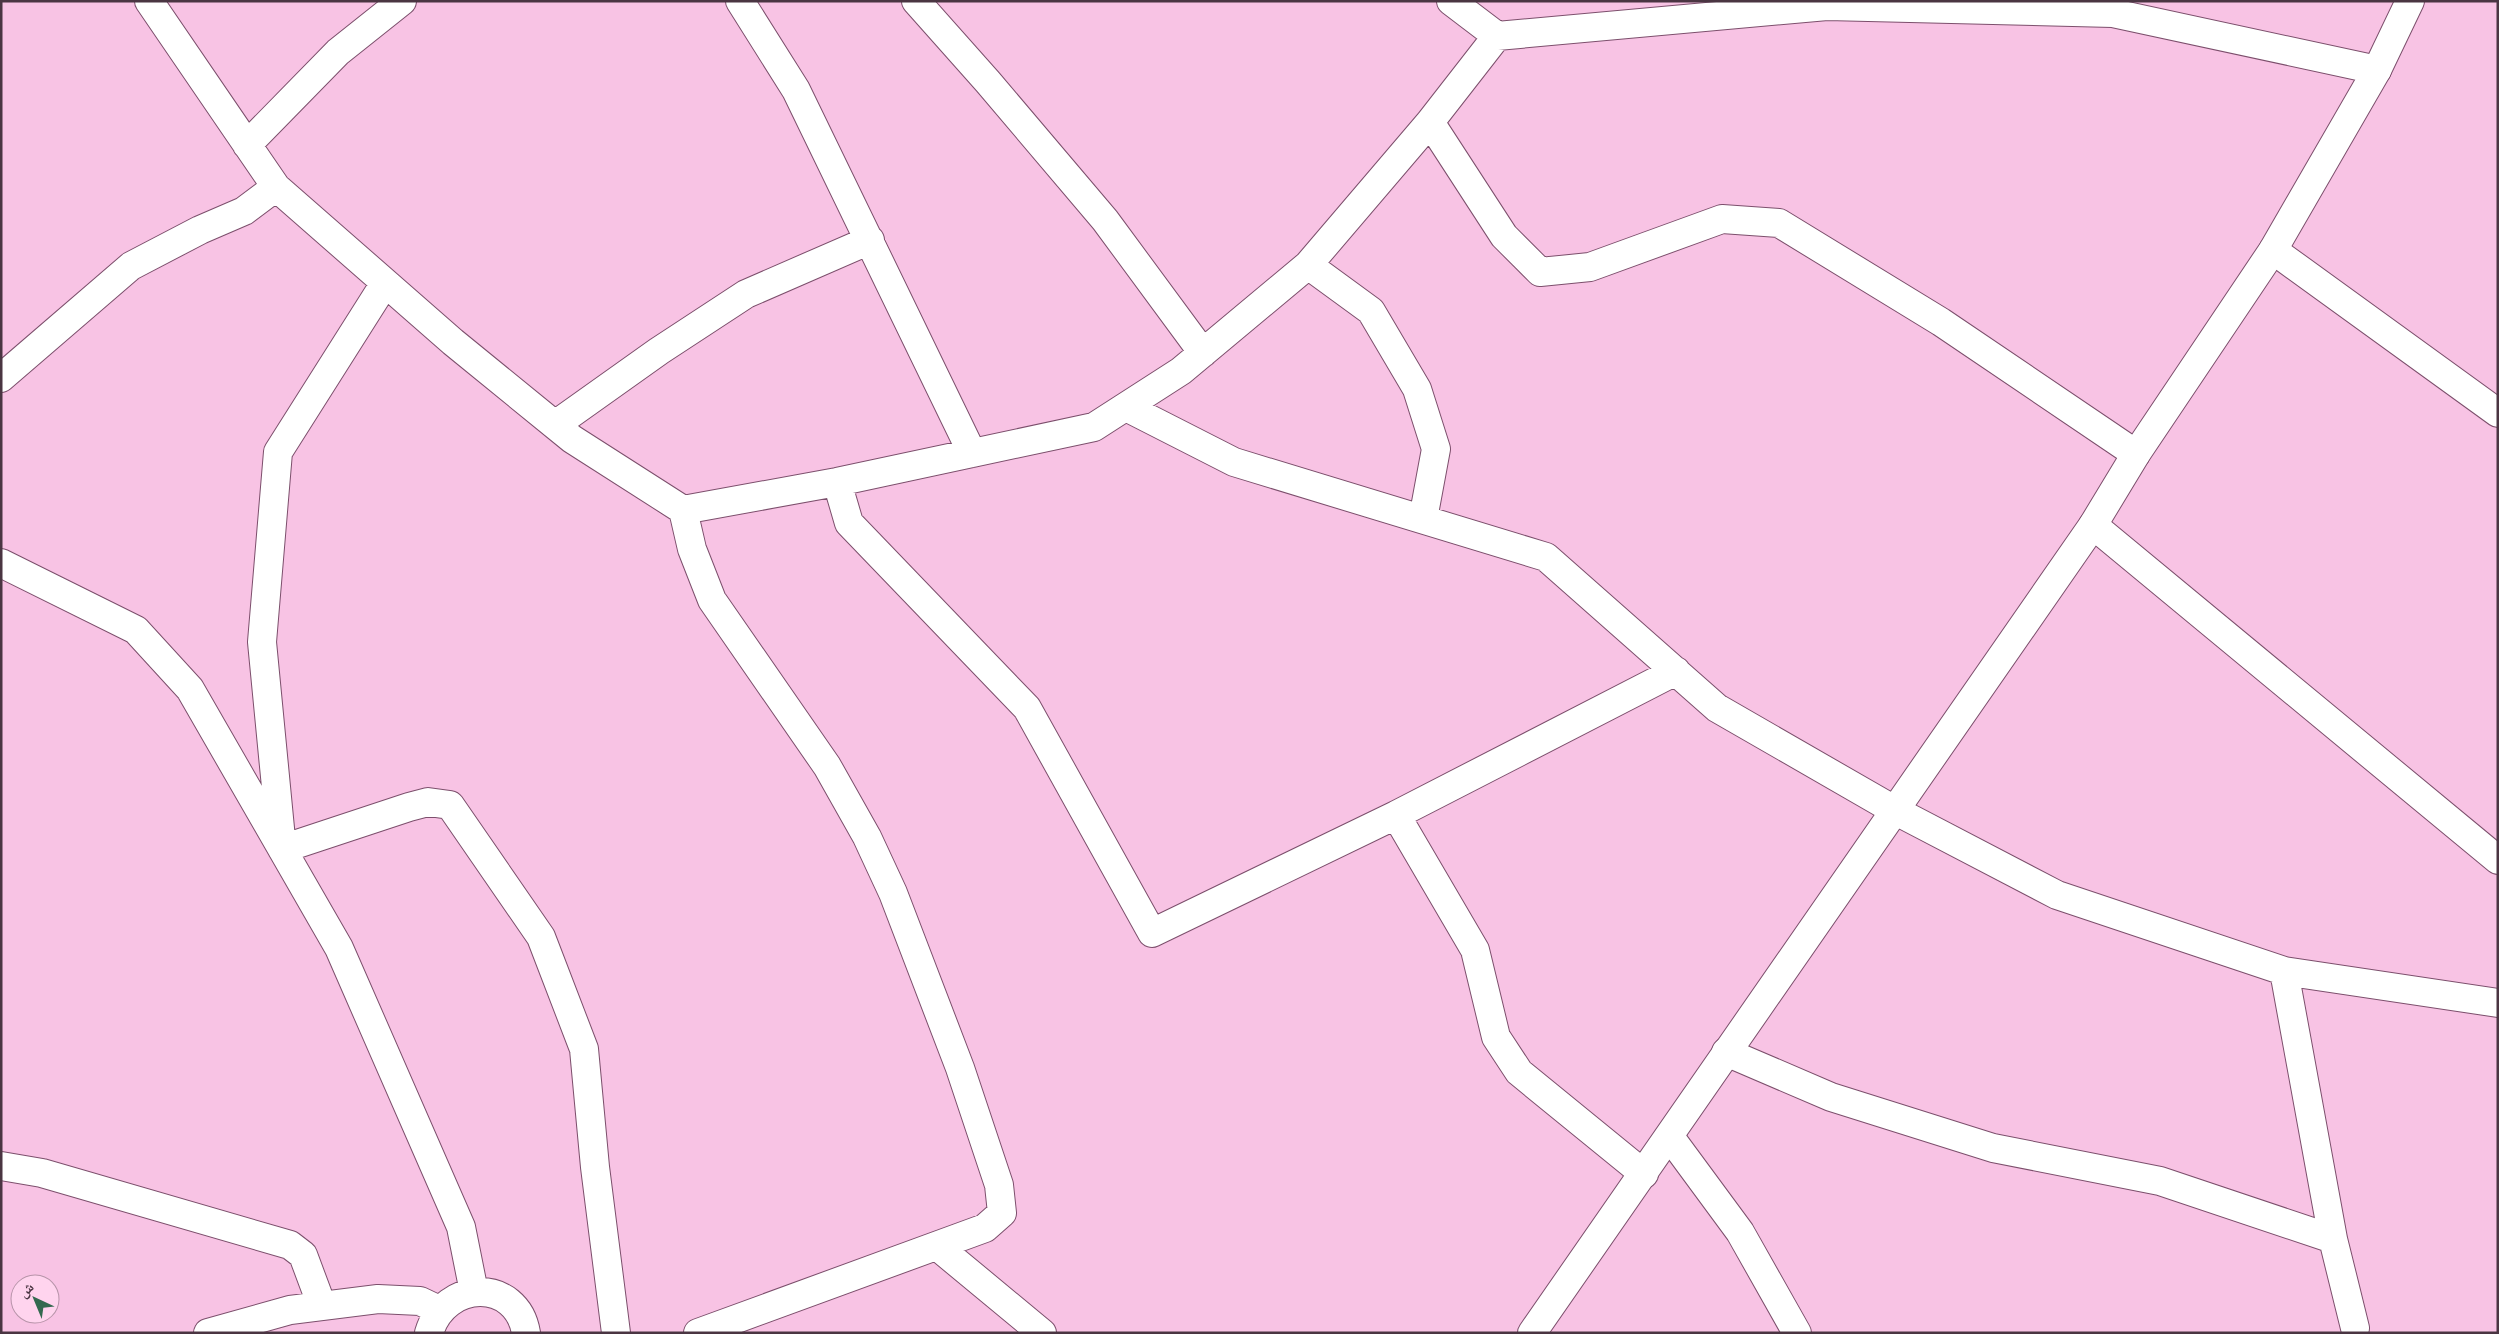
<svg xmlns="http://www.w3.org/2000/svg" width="2499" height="1334" font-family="Roboto,'Noto Naskh Arabic',sans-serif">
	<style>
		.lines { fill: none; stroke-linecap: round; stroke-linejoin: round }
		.minor-casing { stroke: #7c4f6c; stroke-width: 30 }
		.secondary-casing { stroke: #7c4f6c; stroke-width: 30 }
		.minor { stroke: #fff; stroke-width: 28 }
		.secondary { stroke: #fff; stroke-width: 28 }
	</style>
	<rect width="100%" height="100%" fill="#f8c3e4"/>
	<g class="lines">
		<g class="minor-casing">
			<path id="minor" d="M149 1 276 187 453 342 572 439 683 510 837 482 1094 427 1181 371 1308 265 1430 122 1497 36
				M740 1 796 90 972 453
				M916 1 988 82 1105 220 1203 353
				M1451 1 1497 36 1827 6 2113 13 2377 70
				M1430 122 1504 236 1540 272 1590 267 1722 219 1779 223 1941 322 2136 454
				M247 145 338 52 402 1
				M2273 250 2498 413
				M1308 265 1371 311 1417 389 1436 449 1423 519
				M385 283 278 452 262 642 282 849 409 807 428 802 450 805 541 937 584 1049 595 1167 616 1333
				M1 378 131 266 200 230 244 211 276 187
				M1126 407 1234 462 1546 557 1717 708 1896 811 2057 895 2284 971 2498 1003
				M555 425 659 351 746 294 870 240
				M837 482 849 523 1027 708 1152 933 1396 815 1676 671
				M683 510 692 549 712 600 827 766 867 837 893 893 960 1068 999 1185 1002 1213 985 1228 698 1333
				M2093 525 2498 860
				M1 563 136 630 190 689 339 948 461 1227 474 1292
				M1396 815 1475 950 1496 1037 1519 1072 1644 1174
				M2284 971 2333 1239 2355 1328
				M1726 1052 1831 1097 1993 1148 2160 1181 2333 1239
				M1670 1137 1740 1232 1797 1333
				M1 1166 42 1173 290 1245 303 1255 322 1306
				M937 1246 1042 1333
				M208 1333 290 1310 378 1299 420 1301 439 1310
				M429 1333C445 1279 517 1278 526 1333"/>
		</g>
		<g class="secondary-casing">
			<path id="secondary" d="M1532 1333 2093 525 2136 454 2273 250 2377 70 2410 1"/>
		</g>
		<use href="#minor" class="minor"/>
		<use href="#secondary" class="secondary"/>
	</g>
	<rect width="2499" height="1334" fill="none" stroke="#4a3542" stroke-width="5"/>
	<g transform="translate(35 1299) rotate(316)"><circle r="24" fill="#ffd4ee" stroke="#b794a9"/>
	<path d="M0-4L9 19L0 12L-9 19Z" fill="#33694f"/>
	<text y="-8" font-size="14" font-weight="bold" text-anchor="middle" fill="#4a3542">ش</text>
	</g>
</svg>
